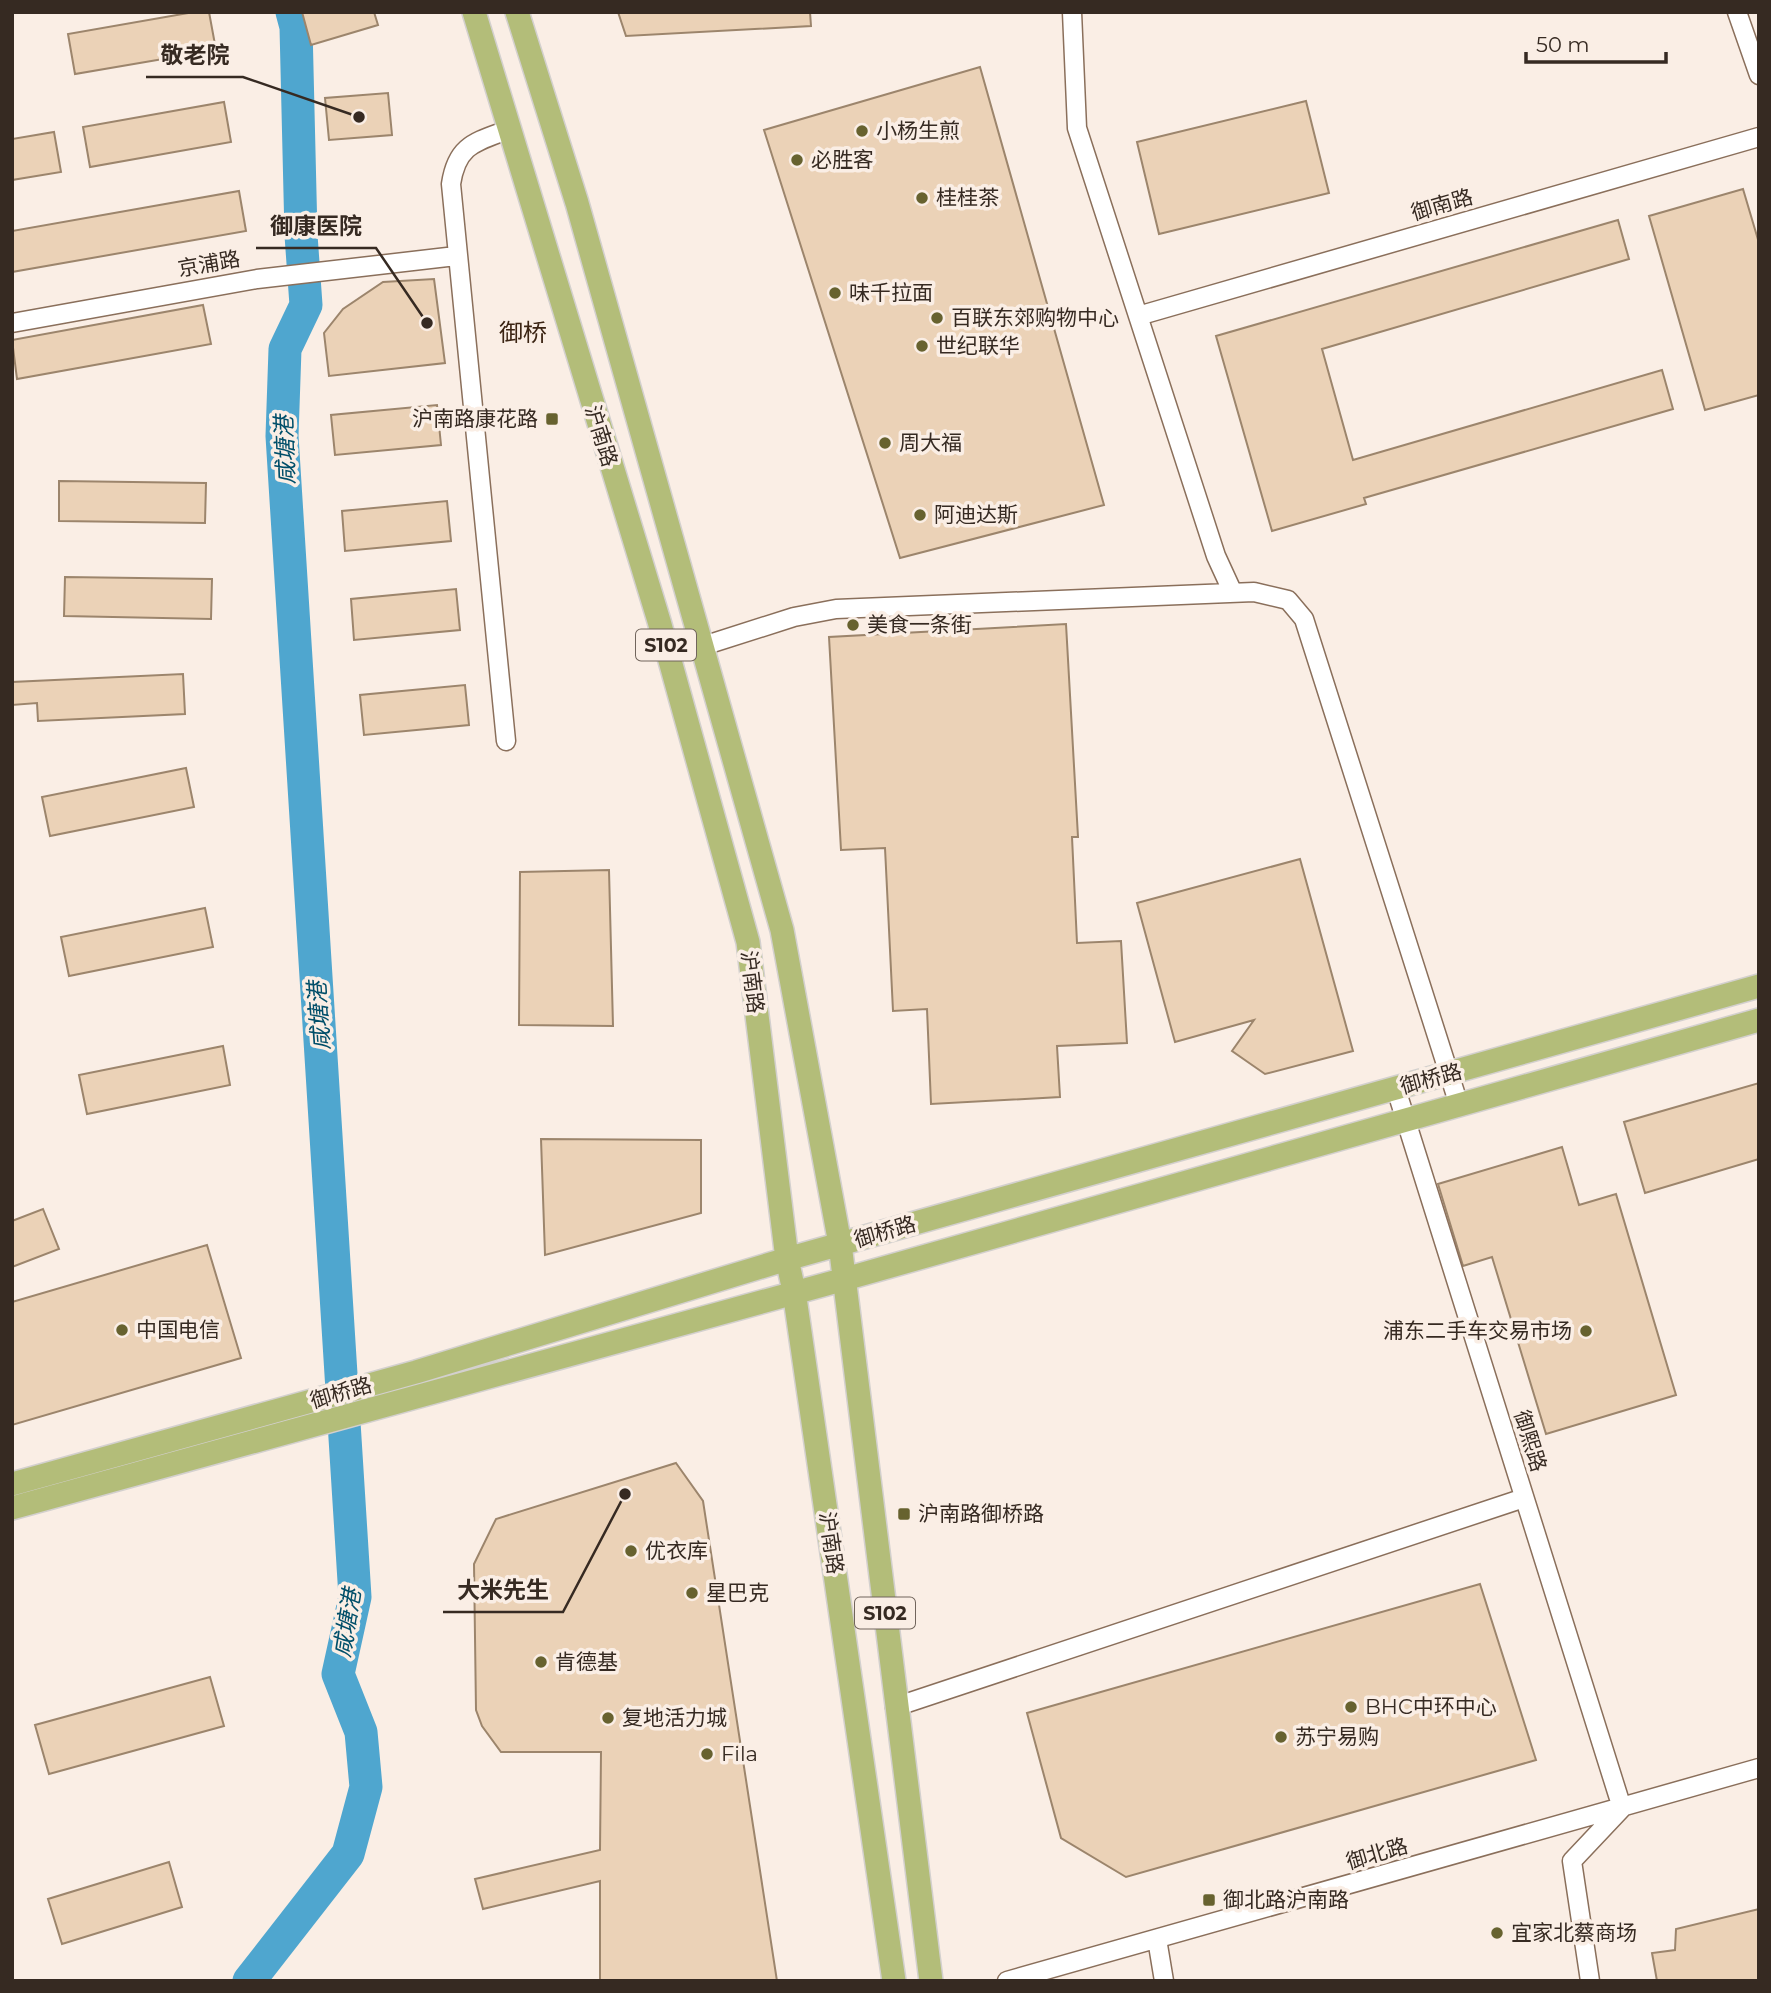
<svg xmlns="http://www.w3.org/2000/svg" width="1771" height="1993" font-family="Montserrat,'Noto Sans SC',sans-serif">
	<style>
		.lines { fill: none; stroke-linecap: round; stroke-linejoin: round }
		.river { stroke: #4fa6cf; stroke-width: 33 }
		.building { fill: #ebd2b7; stroke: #9c856c; stroke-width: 2 }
		.minor-casing { stroke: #8a6f5b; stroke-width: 21 }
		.major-casing { stroke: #d3d0ce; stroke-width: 26 }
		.minor { stroke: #fff; stroke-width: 18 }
		.major { stroke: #b3bd79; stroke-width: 23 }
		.poi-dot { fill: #67622f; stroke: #faeee5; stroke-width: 2.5 }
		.labels { text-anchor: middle; stroke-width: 7; stroke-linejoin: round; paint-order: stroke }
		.shield { fill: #faeee5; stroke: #71655c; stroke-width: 2 }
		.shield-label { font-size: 19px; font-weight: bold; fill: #362a22 }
		.poi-label { font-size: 21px; fill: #362a22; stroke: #faeee5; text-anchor: start }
		.street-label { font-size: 21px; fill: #362a22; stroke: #faeee5 }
		.water-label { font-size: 23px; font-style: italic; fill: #004e69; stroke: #faeee5 }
		.quarter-label { font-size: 24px; fill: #3b2413; stroke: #faeee5 }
		.leader { fill: none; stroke: #362a22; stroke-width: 2.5 }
		.callout-dot { fill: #362a22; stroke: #faeee5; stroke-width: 2.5 }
		.callout-label { font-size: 23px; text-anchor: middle; font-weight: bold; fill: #362a22; stroke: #faeee5; stroke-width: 7; stroke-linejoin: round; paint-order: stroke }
	</style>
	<rect width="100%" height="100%" fill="#faeee5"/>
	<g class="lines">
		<path class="river" d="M249 1981 348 1854 366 1787 361 1732 338 1674 355 1597 282 436 285 349 306 305 301 235 296 27 292 12"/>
	</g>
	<path class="building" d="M194 12H209L216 50 75 74 68 34Z
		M302 12H374L378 25 311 45Z
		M618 12H810L811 26 626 36Z
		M980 67 1104 505 900 558 764 130Z
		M388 93 392 135 329 140 325 98Z
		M1306 101 1329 193 1159 234 1137 142Z
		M224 102 231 142 90 167 83 127Z
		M54 132 61 172 12 180V139Z
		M1743 189 1759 243V395L1705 410 1649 216Z
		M239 191 246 231 12 272V231Z
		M1618 220 1629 259 1322 349 1353 460 1662 370 1673 409 1364 498 1366 504 1272 531 1216 336Z
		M434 279 445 363 329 376 324 333 343 309 383 282Z
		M203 305 211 344 17 379 12 340Z
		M437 405 441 445 335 455 331 415Z
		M59 481 206 483 205 523 59 521Z
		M447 501 451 541 345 551 342 511Z
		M65 577 212 579 211 619 64 616Z
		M456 589 460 630 354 640 351 599Z
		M1066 624 1078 837H1072L1077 943 1121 941 1127 1043 1057 1046 1060 1097 931 1104 927 1009 893 1011 885 848 841 850 829 637Z
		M183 674 185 714 38 721 37 703 12 705V682Z
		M465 685 469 725 364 735 360 695Z
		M186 768 194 807 50 836 42 797Z
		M1300 859 1353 1051 1265 1074 1232 1051 1254 1020 1175 1042 1137 903Z
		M609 870 613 1026 519 1025 520 872Z
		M205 908 213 947 69 976 61 937Z
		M223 1046 230 1085 87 1114 79 1075Z
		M1759 1083V1159L1645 1193 1624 1122Z
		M541 1139 701 1140V1213L545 1255Z
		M1562 1147 1579 1205 1616 1194 1676 1395 1546 1434 1492 1257 1463 1266 1438 1184Z
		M43 1209 59 1249 12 1267V1221Z
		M207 1245 241 1358 12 1425V1302Z
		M676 1463 703 1501 777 1981H600V1881L483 1909 475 1879 600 1850 601 1752H501L482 1726 476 1710 474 1564 496 1519Z
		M1480 1584 1536 1760 1126 1877 1061 1838 1027 1713Z
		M210 1677 224 1726 49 1774 35 1725Z
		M169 1862 182 1907 62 1944 48 1899Z
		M1759 1909V1981H1657L1652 1953 1675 1950 1676 1929Z"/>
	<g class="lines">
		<g class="minor-casing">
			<path id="minor" d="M1072 12 1077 128 1216 556 1233 593
				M1737 12 1759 75
				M1138 316 1759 137
				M12 323 257 279 456 256
				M703 646 794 617 836 609 1254 592 1288 600 1304 619 1459 1105
				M506 741 451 184C457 144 476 142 510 129
				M1396 1089 1622 1808 1572 1861 1590 1981
				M895 1707 1524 1498
				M1157 1939 1164 1981
				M1007 1981 1759 1768"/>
		</g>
		<g class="major-casing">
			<path id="major" d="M474 12 659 621 748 942 787 1259 794 1291 894 1981
				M517 12 577 203 782 930 840 1244 931 1981
				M12 1484 416 1372 787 1259 1759 986
				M12 1508 845 1279 1759 1020"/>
		</g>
		<use href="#minor" class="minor"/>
		<use href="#major" class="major"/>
	</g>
	<g class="poi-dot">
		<circle cx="862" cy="131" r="7"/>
		<circle cx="797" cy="160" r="7"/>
		<circle cx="922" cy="198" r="7"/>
		<circle cx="835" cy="293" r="7"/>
		<circle cx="937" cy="318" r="7"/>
		<circle cx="922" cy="346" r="7"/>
		<rect x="545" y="412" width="14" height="14" rx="3.5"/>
		<circle cx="885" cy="443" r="7"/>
		<circle cx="920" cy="515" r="7"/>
		<circle cx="853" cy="625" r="7"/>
		<circle cx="122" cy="1330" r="7"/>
		<circle cx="1586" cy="1331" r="7"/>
		<rect x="897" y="1507" width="14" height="14" rx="3.5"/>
		<circle cx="631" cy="1551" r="7"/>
		<circle cx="692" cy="1593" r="7"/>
		<circle cx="541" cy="1662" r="7"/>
		<circle cx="1351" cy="1707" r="7"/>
		<circle cx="608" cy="1718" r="7"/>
		<circle cx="1281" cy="1737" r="7"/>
		<circle cx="707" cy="1754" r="7"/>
		<rect x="1202" y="1893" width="14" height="14" rx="3.5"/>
		<circle cx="1497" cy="1933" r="7"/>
	</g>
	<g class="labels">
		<g class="shield">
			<rect x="636" y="629.5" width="60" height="31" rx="5"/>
			<rect x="855" y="1597.5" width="60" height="31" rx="5"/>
		</g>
		<g class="shield-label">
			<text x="666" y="652">S102</text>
			<text x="885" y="1620">S102</text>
		</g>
		<g class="poi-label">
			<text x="876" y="138">小杨生煎</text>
			<text x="811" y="167">必胜客</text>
			<text x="936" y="205">桂桂茶</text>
			<text x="849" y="300">味千拉面</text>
			<text x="951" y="325">百联东郊购物中心</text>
			<text x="936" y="353">世纪联华</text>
			<text x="538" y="426" text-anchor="end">沪南路康花路</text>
			<text x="899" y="450">周大福</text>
			<text x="934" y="522">阿迪达斯</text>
			<text x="867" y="632">美食一条街</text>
			<text x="136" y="1337">中国电信</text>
			<text x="1572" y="1338" text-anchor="end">浦东二手车交易市场</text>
			<text x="918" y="1521">沪南路御桥路</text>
			<text x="645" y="1558">优衣库</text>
			<text x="706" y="1600">星巴克</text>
			<text x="555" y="1669">肯德基</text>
			<text x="1365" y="1714">BHC中环中心</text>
			<text x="622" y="1725">复地活力城</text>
			<text x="1295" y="1744">苏宁易购</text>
			<text x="721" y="1761">Fila</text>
			<text x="1223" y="1907">御北路沪南路</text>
			<text x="1511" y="1940">宜家北蔡商场</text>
		</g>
		<g class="street-label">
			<text transform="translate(1442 205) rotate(-16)" y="7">御南路</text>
			<text transform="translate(209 264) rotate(-10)" y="7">京浦路</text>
			<text transform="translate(601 436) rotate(73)" y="7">沪南路</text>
			<text transform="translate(752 982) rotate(83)" y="7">沪南路</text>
			<text transform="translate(1431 1079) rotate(-15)" y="7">御桥路</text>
			<text transform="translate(885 1232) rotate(-16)" y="7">御桥路</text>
			<text transform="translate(341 1393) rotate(-16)" y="7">御桥路</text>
			<text transform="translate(1530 1441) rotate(73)" y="7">御熙路</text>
			<text transform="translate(831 1543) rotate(82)" y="7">沪南路</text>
			<text transform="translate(1377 1854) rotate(-16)" y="7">御北路</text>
		</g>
		<g class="water-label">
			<text transform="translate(285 450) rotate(-92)" y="8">咸塘港</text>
			<text transform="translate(319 1016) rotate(-94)" y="8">咸塘港</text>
			<text transform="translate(347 1623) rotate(-81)" y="8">咸塘港</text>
		</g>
		<g class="quarter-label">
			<text x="523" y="341">御桥</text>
		</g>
	</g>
	<path class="leader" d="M359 117L243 77H146M427 323L376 248H256M625 1494L563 1612H443"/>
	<g class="callout-dot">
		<circle cx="359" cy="117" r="7"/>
		<circle cx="427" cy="323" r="7"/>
		<circle cx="625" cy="1494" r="7"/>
	</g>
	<g class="callout-label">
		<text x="195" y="63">敬老院</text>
		<text x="316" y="234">御康医院</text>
		<text x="503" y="1598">大米先生</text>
	</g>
	<rect width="1771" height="1993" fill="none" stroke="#362a22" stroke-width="28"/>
	<path d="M1526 52v10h140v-10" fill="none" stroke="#362a22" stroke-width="3.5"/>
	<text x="1536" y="52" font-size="21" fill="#362a22" stroke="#faeee5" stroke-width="5" paint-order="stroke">50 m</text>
</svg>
